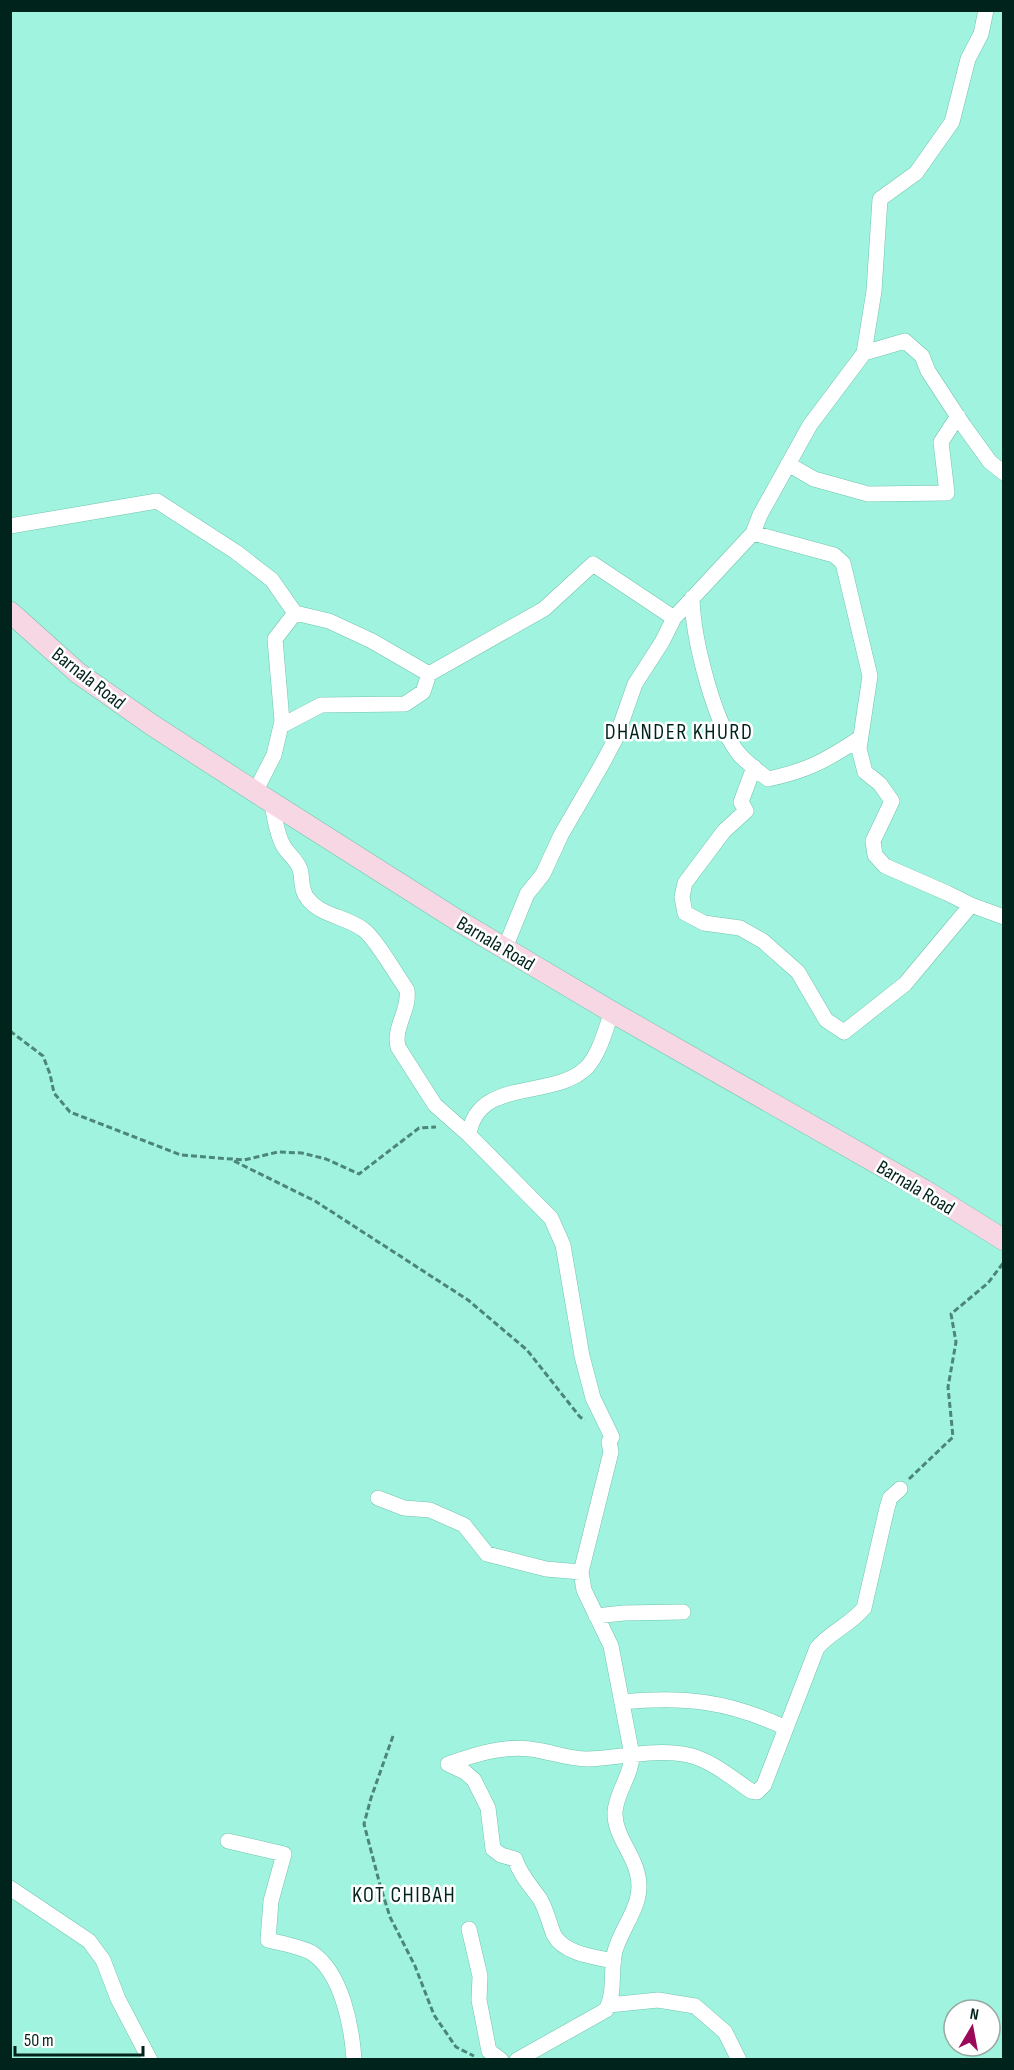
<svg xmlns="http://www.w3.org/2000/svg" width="1014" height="2070" font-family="'Sofia Sans Condensed',sans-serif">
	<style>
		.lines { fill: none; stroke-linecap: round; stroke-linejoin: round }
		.minor-casing { stroke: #70c4af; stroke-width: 16 }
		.secondary-casing { stroke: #70c4af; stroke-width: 22 }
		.path { stroke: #4c8678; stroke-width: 3; stroke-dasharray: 6 3; stroke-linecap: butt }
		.minor { stroke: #fff; stroke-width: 15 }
		.secondary { stroke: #f8d7e4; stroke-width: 21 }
		.labels { text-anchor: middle; stroke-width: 5; stroke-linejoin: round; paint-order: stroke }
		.street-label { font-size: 20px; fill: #00231c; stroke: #fff }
		.quarter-label { font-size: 22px; letter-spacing: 1.5px; fill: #00231c; stroke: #fff }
	</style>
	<rect width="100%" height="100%" fill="#a0f4df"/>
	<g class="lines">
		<g class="minor-casing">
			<path id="minor" d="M986 10 981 34 968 59 952 122 916 173 880 199 874 291 864 353 905 341 922 356 928 371 964 426 990 462 1004 473
				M788 464 814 479 868 494 947 493 941 442 958 416
				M10 526 157 501 236 552 272 580 295 613 329 621 372 641 429 674 544 609 593 564 674 618 753 533 834 555 843 563 870 676 859 749 865 772 880 784 892 801 873 841 875 855 885 866 947 893 971 905 1004 917
				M753 533 760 515 810 425 864 353
				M692 598C693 638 714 725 740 755 748 764 759 772 768 779 807 771 827 760 860 738
				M281 726 321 705 405 704 423 692 429 674
				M754 767 741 802 746 811 724 831 685 883 682 897 685 913 704 923 740 928 763 941 798 972 826 1020 844 1032 905 984 971 905
				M255 792 274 755 282 721 275 639 295 613
				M271 802C275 816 276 834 284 847 289 855 296 859 300 869 303 879 300 890 308 899 321 916 348 917 364 930 376 939 397 976 407 990 410 1010 393 1027 398 1047L435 1105 469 1135 551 1218 563 1245 582 1356 593 1398 612 1437 609 1442 611 1452 581 1572 584 1590 611 1646 632 1755C632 1775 616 1792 615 1812 614 1834 632 1852 637 1872 646 1903 623 1923 615 1951 610 1970 616 1992 606 2010L517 2060
				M505 948 527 894 543 874 561 835 601 766 616 738 635 684 662 642 674 618
				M469 1135C477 1076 554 1101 587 1067 600 1053 605 1030 612 1012
				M378 1498 404 1508 430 1510 464 1525 487 1554 546 1569 581 1572
				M596 1616 624 1613 683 1612
				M622 1702C684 1696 729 1701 786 1728
				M448 1764C476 1754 507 1744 537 1750 554 1753 570 1759 587 1759 620 1758 655 1748 688 1755 711 1760 732 1778 751 1791L757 1792 764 1785 817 1648C830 1632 850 1625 864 1608L887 1508 890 1498 900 1489
				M448 1764 465 1772 474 1780 488 1808 493 1849 501 1855 515 1859C520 1875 531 1886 540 1899 547 1911 549 1923 554 1935 564 1954 595 1957 614 1961
				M228 1841 284 1854 271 1901 268 1940C280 1943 302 1947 312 1953 342 1973 352 2027 354 2060
				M10 1888 89 1941 103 1960 118 1999 150 2060
				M469 1929 480 1976 479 2000 489 2051 501 2060
				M609 2005 658 2000 695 2006 725 2032 739 2060"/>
		</g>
		<g class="secondary-casing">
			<path id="secondary" d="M10 612 78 673 152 725 271 802 457 920 612 1012 924 1190 1004 1240"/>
		</g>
		<path class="path" d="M10 1031 43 1056 50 1074 54 1093 70 1112 181 1155 244 1160 278 1152 302 1153 326 1159 359 1174 419 1128 436 1127
			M234 1161 315 1201 468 1300 527 1350 580 1417 585 1420
			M909 1479 953 1437 948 1387 956 1342 951 1314 988 1283 1004 1262
			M393 1736 371 1798 364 1824 380 1885 390 1917 415 1966 434 2015 456 2047 474 2056"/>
		<use href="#minor" class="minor"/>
		<use href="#secondary" class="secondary"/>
	</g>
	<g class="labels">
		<g class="street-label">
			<text transform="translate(89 678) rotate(38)" y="7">Barnala Road</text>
			<text transform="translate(496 943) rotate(31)" y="7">Barnala Road</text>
			<text transform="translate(916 1187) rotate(31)" y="7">Barnala Road</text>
		</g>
		<g class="quarter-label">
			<text x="679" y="739">DHANDER KHURD</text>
			<text x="404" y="1902">KOT CHIBAH</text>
		</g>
	</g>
	<rect width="1014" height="2070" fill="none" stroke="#00231c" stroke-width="24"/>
	<g transform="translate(972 2028) rotate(10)"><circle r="28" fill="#ffffff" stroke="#99a7a4" stroke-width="1.5"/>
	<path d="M0-4.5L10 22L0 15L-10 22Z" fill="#9b0958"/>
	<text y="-9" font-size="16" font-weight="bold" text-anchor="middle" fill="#00231c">N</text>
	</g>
	<path d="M15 2046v9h128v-9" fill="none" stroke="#00231c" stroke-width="3"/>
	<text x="24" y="2046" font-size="18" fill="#00231c" stroke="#ffffff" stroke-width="4.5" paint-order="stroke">50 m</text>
</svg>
